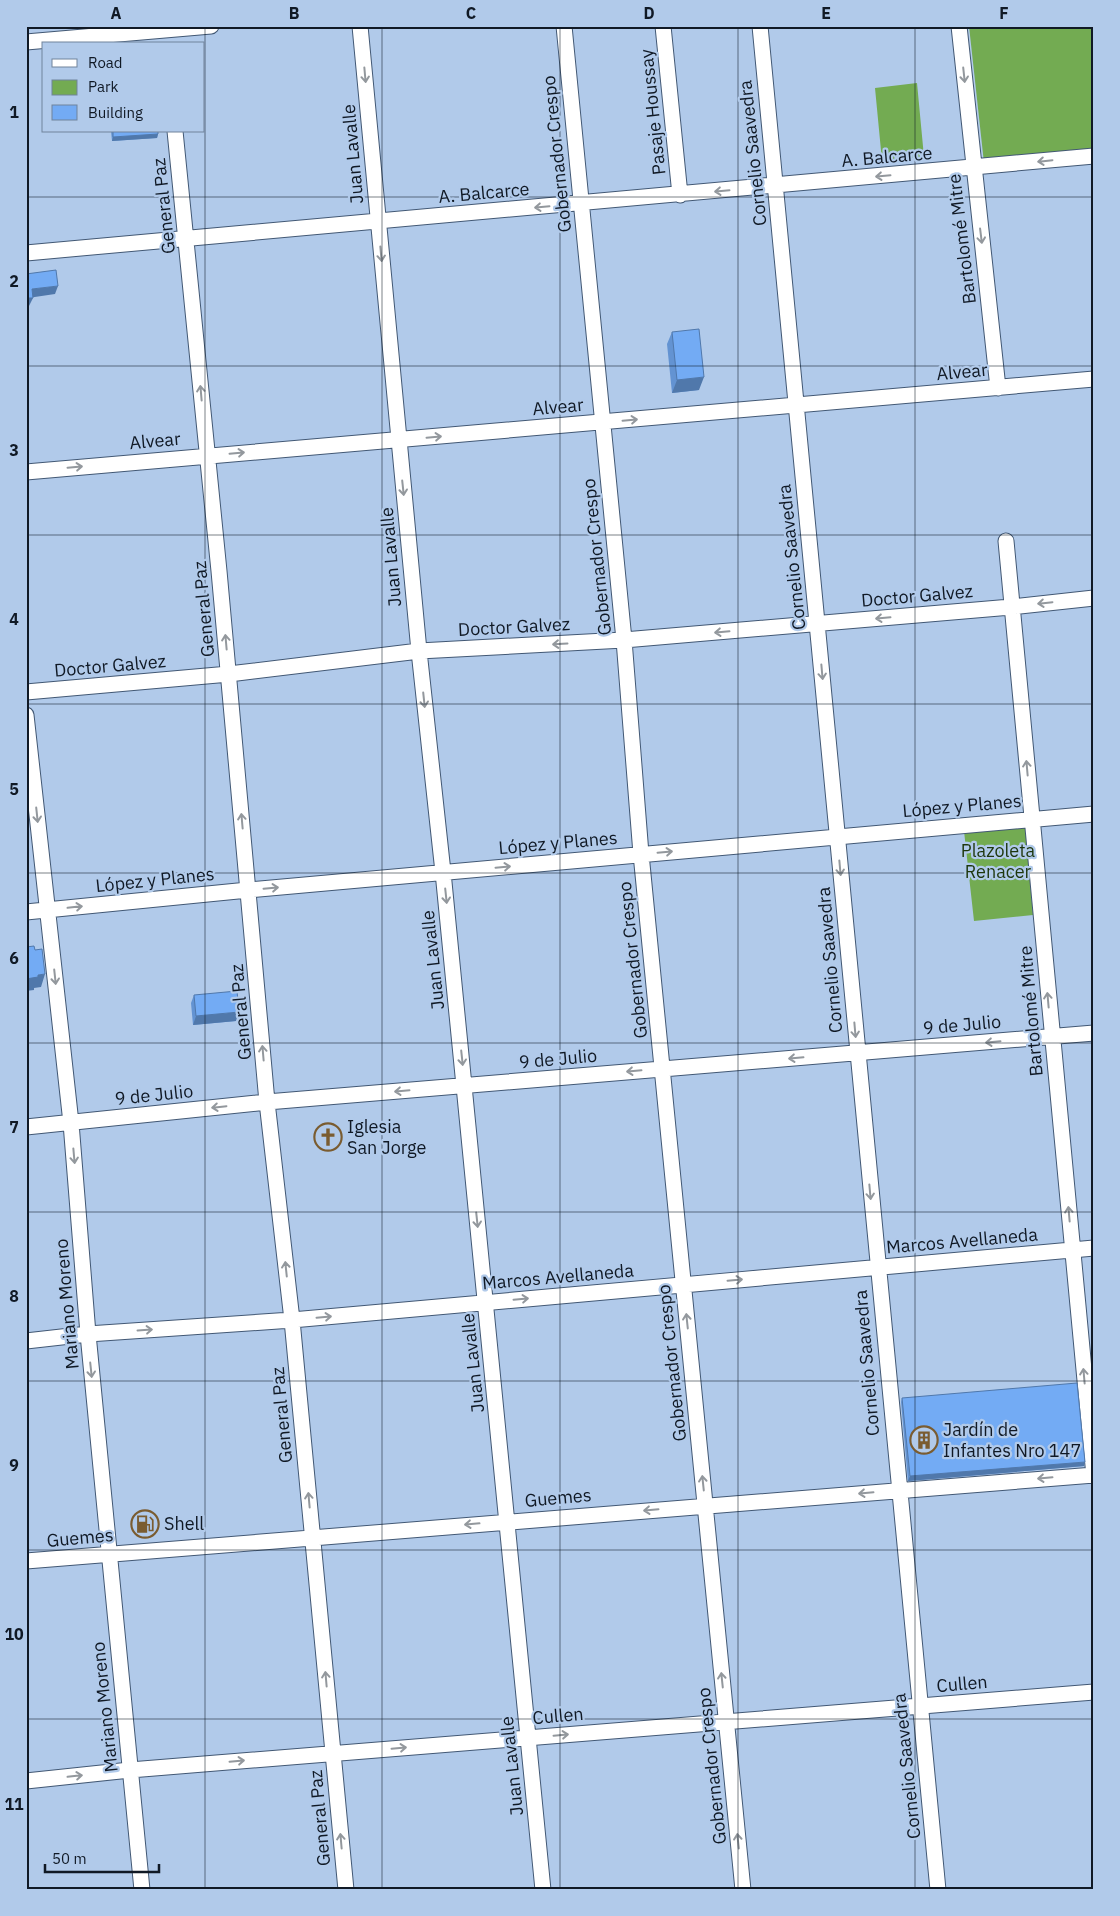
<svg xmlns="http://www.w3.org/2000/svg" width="1120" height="1916" font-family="'IBM Plex Sans',sans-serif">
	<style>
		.green { fill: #73ab52 }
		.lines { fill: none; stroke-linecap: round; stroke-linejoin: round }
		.street-casing { stroke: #425874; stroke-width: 17 }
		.street { stroke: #fff; stroke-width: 15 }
		.wall { fill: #6393d2 }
		.shaded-wall { fill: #5078ab }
		.building { fill: #73abf4; stroke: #5078ab }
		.oneway { stroke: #93989d }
		.grid { fill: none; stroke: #101925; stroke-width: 1; stroke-opacity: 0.55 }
		.labels { text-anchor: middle; stroke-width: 4.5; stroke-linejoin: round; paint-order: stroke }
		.street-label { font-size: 18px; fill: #101925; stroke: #b1caea }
		.park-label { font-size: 18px; fill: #1e370d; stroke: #b1caea }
		.poi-label { font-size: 18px; fill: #101925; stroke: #b1caea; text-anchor: start }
		.neatline { fill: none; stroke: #101925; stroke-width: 2 }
		.grid-label { font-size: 16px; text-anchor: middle; font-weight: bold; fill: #101925 }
	</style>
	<rect width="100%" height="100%" fill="#b1caea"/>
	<path class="green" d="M969 26H1094V151L984 163Z
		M917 83 924 157 882 161 875 88Z
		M1025 825 1033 915 974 921 964 831Z"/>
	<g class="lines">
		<g class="street-casing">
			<path id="street" d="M360 26 419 651 443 872 543 1890
				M564 26 624 640 641 854 743 1890
				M663 26 680 195
				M760 26 938 1890
				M959 26 998 388
				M26 42 211 26
				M175 131 219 571 267 1102 292 1320 346 1890
				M26 253 1094 156
				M26 472 1094 379
				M1006 541 1094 1476
				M26 692 229 674 419 651 624 640 1011 607 1094 598
				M26 715 71 1123 88 1334 142 1890
				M26 912 248 890 1094 814
				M26 1127 267 1102 1094 1033
				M26 1341 88 1334 292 1320 1094 1248
				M26 1561 1094 1475
				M26 1781 130 1770 1094 1692"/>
		</g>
		<use href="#street" class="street"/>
	</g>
	<path class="wall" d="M111 131H158V134L157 138 112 141Z
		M672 332 699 390 672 393 667 344Z
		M194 995 236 1021 193 1025 191 1003Z
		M902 1398 1084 1466 908 1481 901 1402Z"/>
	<path class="shaded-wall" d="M158 134 157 138 112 141 113 137Z
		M58 286 55 294 28 298 32 289Z
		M26 298H33L29 306 26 307Z
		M704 377 699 390 672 393 677 380Z
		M45 974 41 987 34 988V990L26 991V979L38 975Z
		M239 1012 236 1021 193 1025 196 1016Z
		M1085 1462 1084 1466 908 1481 910 1476Z"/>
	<path class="building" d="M113 131H158V134L113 137Z
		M56 270 58 286 32 289 33 298H26V274Z
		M699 329 704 377 677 380 672 332Z
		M34 946 35 950 42 949 45 974 38 975V977L26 979V947Z
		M237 991 239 1012 196 1016 194 995Z
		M1077 1383 1085 1462 910 1476 902 1398Z"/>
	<defs><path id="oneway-shaft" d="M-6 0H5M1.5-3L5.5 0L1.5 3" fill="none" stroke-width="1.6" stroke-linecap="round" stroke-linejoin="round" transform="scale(1.25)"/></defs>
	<g class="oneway">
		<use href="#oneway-shaft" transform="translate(365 75) rotate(85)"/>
		<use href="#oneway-shaft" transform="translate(964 75) rotate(84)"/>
		<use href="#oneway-shaft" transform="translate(1045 161) rotate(174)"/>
		<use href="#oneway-shaft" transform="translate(883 176) rotate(175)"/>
		<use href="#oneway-shaft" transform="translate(722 191) rotate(175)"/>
		<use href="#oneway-shaft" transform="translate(542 207) rotate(175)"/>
		<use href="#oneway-shaft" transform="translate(981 236) rotate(83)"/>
		<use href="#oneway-shaft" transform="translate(381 254) rotate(85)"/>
		<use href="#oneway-shaft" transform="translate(201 393) rotate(-95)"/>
		<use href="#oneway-shaft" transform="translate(630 420) rotate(-5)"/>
		<use href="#oneway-shaft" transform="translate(434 437) rotate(-5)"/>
		<use href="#oneway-shaft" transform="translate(237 453) rotate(-5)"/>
		<use href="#oneway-shaft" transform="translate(75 467) rotate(-5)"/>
		<use href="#oneway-shaft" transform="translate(403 488) rotate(84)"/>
		<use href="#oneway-shaft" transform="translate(1045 603) rotate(174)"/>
		<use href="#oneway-shaft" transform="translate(883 618) rotate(175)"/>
		<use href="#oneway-shaft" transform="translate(722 632) rotate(175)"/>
		<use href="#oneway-shaft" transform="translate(226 642) rotate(-95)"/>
		<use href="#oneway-shaft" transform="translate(560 644) rotate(177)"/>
		<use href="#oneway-shaft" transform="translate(822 672) rotate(85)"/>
		<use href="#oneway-shaft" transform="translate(424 700) rotate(84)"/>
		<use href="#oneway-shaft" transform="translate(1027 768) rotate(-95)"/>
		<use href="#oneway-shaft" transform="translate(37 815) rotate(84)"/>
		<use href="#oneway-shaft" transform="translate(242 821) rotate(-95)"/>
		<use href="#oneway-shaft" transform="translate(665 852) rotate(-5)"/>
		<use href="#oneway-shaft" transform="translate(503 867) rotate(-5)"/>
		<use href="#oneway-shaft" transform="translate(840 868) rotate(85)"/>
		<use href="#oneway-shaft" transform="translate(271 888) rotate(-5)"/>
		<use href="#oneway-shaft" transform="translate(446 896) rotate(84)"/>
		<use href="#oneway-shaft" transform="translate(75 907) rotate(-6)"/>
		<use href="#oneway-shaft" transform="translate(55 977) rotate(84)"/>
		<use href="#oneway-shaft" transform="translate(1048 1000) rotate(-95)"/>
		<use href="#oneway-shaft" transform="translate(855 1030) rotate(85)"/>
		<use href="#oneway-shaft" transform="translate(993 1042) rotate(175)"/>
		<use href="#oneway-shaft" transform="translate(263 1053) rotate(-95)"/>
		<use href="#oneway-shaft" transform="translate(462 1058) rotate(84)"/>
		<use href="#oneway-shaft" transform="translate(796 1058) rotate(175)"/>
		<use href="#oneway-shaft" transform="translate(634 1071) rotate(175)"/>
		<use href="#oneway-shaft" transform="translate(402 1091) rotate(175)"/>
		<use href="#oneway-shaft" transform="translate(219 1107) rotate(174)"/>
		<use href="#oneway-shaft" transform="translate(74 1156) rotate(85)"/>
		<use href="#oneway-shaft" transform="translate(870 1192) rotate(85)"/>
		<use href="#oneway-shaft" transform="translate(1069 1214) rotate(-95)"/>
		<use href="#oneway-shaft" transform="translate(477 1220) rotate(84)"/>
		<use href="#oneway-shaft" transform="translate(286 1269) rotate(-96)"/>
		<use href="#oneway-shaft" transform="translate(735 1280) rotate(-5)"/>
		<use href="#oneway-shaft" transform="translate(521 1299) rotate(-5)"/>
		<use href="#oneway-shaft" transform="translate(324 1317) rotate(-5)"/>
		<use href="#oneway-shaft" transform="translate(687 1321) rotate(-96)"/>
		<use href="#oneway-shaft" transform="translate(145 1330) rotate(-4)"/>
		<use href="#oneway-shaft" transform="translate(91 1370) rotate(84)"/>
		<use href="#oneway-shaft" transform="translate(1084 1376) rotate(-95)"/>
		<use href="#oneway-shaft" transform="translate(1045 1478) rotate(175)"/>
		<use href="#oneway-shaft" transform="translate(703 1483) rotate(-96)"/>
		<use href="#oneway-shaft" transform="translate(866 1493) rotate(175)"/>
		<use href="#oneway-shaft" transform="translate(309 1500) rotate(-95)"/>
		<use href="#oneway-shaft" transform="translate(651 1510) rotate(175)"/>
		<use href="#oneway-shaft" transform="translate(472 1524) rotate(175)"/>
		<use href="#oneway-shaft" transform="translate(326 1679) rotate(-95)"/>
		<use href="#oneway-shaft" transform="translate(722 1680) rotate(-96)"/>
		<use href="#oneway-shaft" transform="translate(561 1735) rotate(-5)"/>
		<use href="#oneway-shaft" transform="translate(399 1748) rotate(-5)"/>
		<use href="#oneway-shaft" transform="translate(237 1761) rotate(-5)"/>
		<use href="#oneway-shaft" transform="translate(75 1776) rotate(-6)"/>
		<use href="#oneway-shaft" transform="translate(341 1841) rotate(-95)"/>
		<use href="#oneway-shaft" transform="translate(738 1841) rotate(-96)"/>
	</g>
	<path class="grid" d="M205 26V1890M382 26V1890M560 26V1890M738 26V1890M915 26V1890M26 197H1094M26 366H1094M26 535H1094M26 704H1094M26 873H1094M26 1043H1094M26 1212H1094M26 1381H1094M26 1550H1094M26 1719H1094"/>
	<defs>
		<g id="church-ring" transform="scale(1.4375)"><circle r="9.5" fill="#b1caea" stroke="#7a5c30" stroke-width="1.5"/><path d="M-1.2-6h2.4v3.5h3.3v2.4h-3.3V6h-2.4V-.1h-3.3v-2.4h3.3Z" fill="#7a5c30"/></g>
		<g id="building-ring" transform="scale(1.4375)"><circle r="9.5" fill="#b1caea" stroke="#7a5c30" stroke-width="1.5"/><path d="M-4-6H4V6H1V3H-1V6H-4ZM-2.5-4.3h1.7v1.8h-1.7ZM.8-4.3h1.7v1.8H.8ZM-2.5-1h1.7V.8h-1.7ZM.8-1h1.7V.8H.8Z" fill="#7a5c30"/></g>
		<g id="fuel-ring" transform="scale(1.4375)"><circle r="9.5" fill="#b1caea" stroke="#7a5c30" stroke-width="1.5"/><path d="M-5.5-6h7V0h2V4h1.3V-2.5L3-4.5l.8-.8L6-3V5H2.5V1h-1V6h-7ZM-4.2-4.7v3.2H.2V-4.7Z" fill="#7a5c30"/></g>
	</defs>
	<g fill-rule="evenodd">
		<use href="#church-ring" x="328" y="1137"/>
		<use href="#building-ring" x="924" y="1440"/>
		<use href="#fuel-ring" x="145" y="1524"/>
	</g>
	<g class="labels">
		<g class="street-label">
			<text transform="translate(653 112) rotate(-96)" y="6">Pasaje Houssay</text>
			<text transform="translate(753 153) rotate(-96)" y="6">Cornelio Saavedra</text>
			<text transform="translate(353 154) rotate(-95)" y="6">Juan Lavalle</text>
			<text transform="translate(557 154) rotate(-96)" y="6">Gobernador Crespo</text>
			<text transform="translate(887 157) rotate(-5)" y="6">A. Balcarce</text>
			<text transform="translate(484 193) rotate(-5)" y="6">A. Balcarce</text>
			<text transform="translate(164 206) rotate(-96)" y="6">General Paz</text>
			<text transform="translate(962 239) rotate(-97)" y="6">Bartolomé Mitre</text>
			<text transform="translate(962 372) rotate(-5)" y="6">Alvear</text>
			<text transform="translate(558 407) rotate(-5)" y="6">Alvear</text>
			<text transform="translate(155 441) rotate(-5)" y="6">Alvear</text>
			<text transform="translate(391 557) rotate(-95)" y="6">Juan Lavalle</text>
			<text transform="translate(597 557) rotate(-96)" y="6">Gobernador Crespo</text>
			<text transform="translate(792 557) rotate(-96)" y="6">Cornelio Saavedra</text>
			<text transform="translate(917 596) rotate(-5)" y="6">Doctor Galvez</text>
			<text transform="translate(204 609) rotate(-95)" y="6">General Paz</text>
			<text transform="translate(514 627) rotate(-3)" y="6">Doctor Galvez</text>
			<text transform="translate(110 666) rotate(-5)" y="6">Doctor Galvez</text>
			<text transform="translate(962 806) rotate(-5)" y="6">López y Planes</text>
			<text transform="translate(558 843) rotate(-5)" y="6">López y Planes</text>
			<text transform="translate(155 880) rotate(-6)" y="6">López y Planes</text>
			<text transform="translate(433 960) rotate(-96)" y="6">Juan Lavalle</text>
			<text transform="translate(633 960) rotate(-96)" y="6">Gobernador Crespo</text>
			<text transform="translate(830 960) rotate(-95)" y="6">Cornelio Saavedra</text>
			<text transform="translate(1031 1011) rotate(-95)" y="6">Bartolomé Mitre</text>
			<text transform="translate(241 1012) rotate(-95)" y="6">General Paz</text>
			<text transform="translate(962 1025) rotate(-5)" y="6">9 de Julio</text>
			<text transform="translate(558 1059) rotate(-5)" y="6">9 de Julio</text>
			<text transform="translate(154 1095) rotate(-6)" y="6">9 de Julio</text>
			<text transform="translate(962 1241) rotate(-5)" y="6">Marcos Avellaneda</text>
			<text transform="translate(558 1277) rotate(-5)" y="6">Marcos Avellaneda</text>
			<text transform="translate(67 1304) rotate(-95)" y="6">Mariano Moreno</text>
			<text transform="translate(473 1363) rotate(-96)" y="6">Juan Lavalle</text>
			<text transform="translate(672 1363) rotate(-96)" y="6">Gobernador Crespo</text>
			<text transform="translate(867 1363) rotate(-95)" y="6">Cornelio Saavedra</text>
			<text transform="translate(282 1415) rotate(-95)" y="6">General Paz</text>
			<text transform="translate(558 1498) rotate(-5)" y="6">Guemes</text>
			<text transform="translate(80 1538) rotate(-5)" y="6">Guemes</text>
			<text transform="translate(962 1684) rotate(-5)" y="6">Cullen</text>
			<text transform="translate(105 1707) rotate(-96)" y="6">Mariano Moreno</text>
			<text transform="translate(558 1716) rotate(-5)" y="6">Cullen</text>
			<text transform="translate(512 1766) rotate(-96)" y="6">Juan Lavalle</text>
			<text transform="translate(712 1766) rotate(-96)" y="6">Gobernador Crespo</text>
			<text transform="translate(907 1766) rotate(-96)" y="6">Cornelio Saavedra</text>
			<text transform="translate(320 1818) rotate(-95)" y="6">General Paz</text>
		</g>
		<g class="park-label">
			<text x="998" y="857">Plazoleta<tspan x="998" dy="21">Renacer</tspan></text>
		</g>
		<g class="poi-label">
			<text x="347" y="1133">Iglesia<tspan x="347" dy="21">San Jorge</tspan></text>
			<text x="943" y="1436">Jardín de<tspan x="943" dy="21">Infantes Nro 147</tspan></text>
			<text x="164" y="1530">Shell</text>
		</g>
	</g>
	<rect width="1120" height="1916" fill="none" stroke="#b1caea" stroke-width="55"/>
	<rect x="42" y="42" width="162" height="90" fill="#b1caea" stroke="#71839b"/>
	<rect x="52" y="59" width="25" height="8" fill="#ffffff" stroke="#71839b"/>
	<text x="88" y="68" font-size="15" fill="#101925">Road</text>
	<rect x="52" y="80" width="25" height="15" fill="#73ab52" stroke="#71839b"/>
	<text x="88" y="92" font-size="15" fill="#101925">Park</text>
	<rect x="52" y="105" width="25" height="15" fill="#73abf4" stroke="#71839b"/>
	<text x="88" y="118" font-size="15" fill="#101925">Building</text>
	<path d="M45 1864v8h114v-8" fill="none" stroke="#101925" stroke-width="2.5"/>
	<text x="52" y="1864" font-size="15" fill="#101925" stroke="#b1caea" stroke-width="4" paint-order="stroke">50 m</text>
	<rect x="28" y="28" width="1064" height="1860" class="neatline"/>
	<g class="grid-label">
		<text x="116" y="19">A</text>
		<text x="294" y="19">B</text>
		<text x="471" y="19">C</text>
		<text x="649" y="19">D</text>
		<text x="826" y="19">E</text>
		<text x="1004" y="19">F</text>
		<text x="14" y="118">1</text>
		<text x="14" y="287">2</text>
		<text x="14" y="456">3</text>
		<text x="14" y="625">4</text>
		<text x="14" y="795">5</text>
		<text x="14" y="964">6</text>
		<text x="14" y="1133">7</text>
		<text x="14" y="1302">8</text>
		<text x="14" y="1471">9</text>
		<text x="14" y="1640">10</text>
		<text x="14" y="1810">11</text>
	</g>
</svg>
